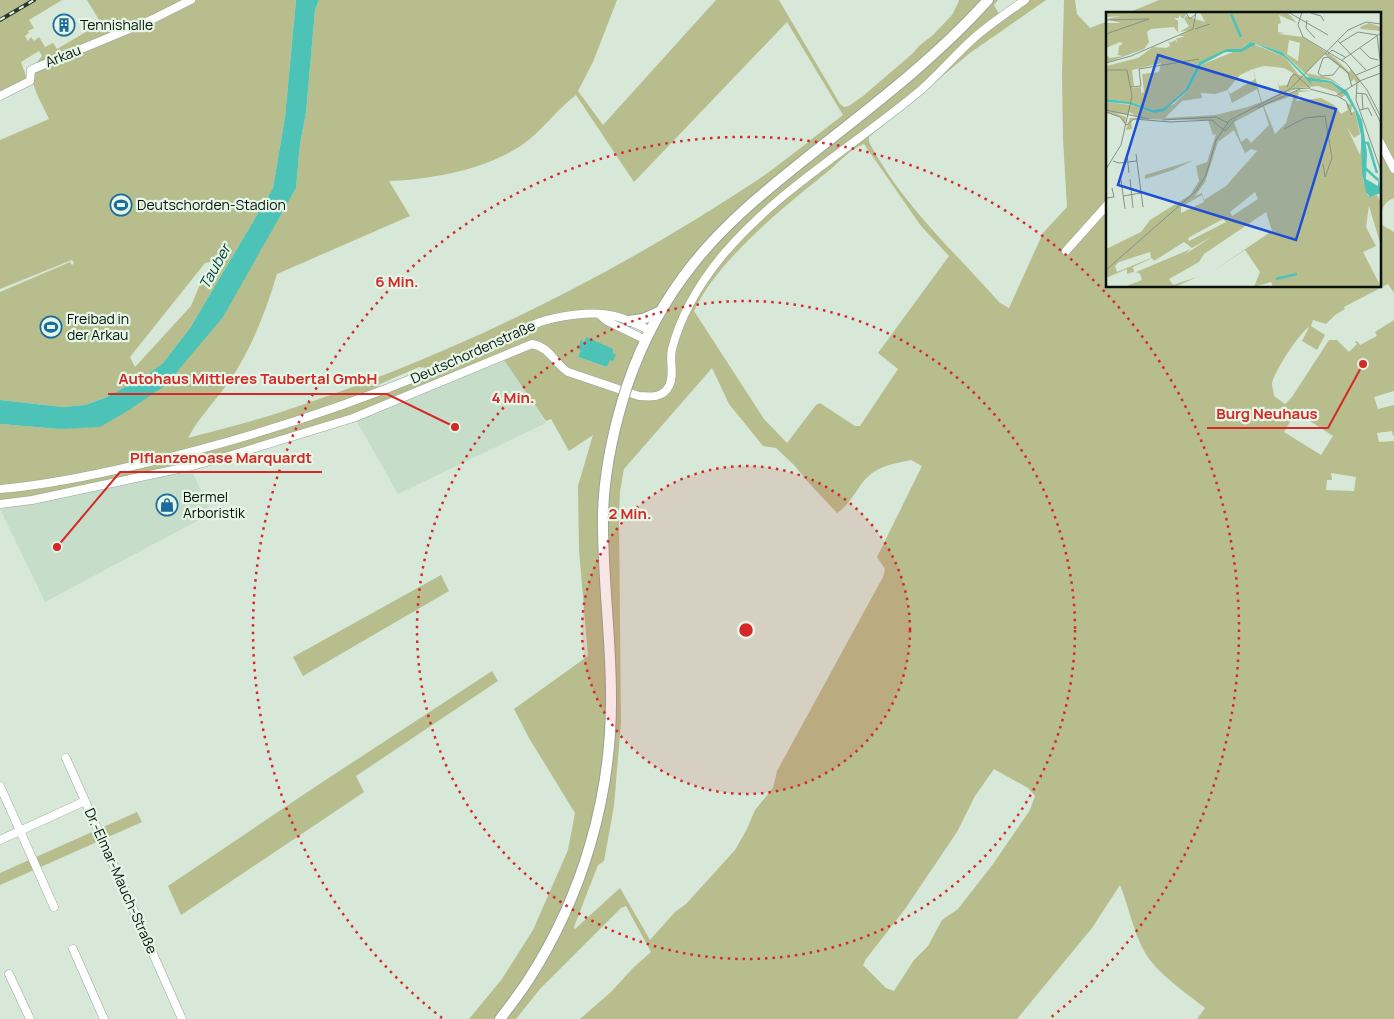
<svg xmlns="http://www.w3.org/2000/svg" width="1394" height="1019" font-family="Manrope,sans-serif">
	<style>
		.built { fill: #c6dec9 }
		.green { fill: #b7bd8c; fill-rule: evenodd }
		.water { fill: #4dc3b8 }
		.lines { fill: none; stroke-linecap: round; stroke-linejoin: round }
		.minor-casing { stroke: #96a698; stroke-width: 9 }
		.major-casing { stroke: #96a698; stroke-width: 12 }
		.minor { stroke: #fff; stroke-width: 8 }
		.major { stroke: #fff; stroke-width: 10 }
		.rail-casing { stroke: #2d352e; stroke-width: 4 }
		.rail { stroke: #e4f6e6; stroke-width: 2; stroke-dasharray: 5.5; stroke-linecap: butt }
		.major-bridge-casing { stroke: #96a698; stroke-width: 12; stroke-linecap: butt }
		.major-bridge { stroke: #fff; stroke-width: 10 }
		.ring { fill: none; stroke: #d62828; stroke-width: 2.5; stroke-dasharray: 2.5 5 }
		.labels { text-anchor: middle; stroke-width: 4.5; stroke-linejoin: round; paint-order: stroke }
		.poi-label { font-size: 14px; fill: #0a100b; stroke: #e4f6e6; text-anchor: start }
		.street-label { font-size: 14px; fill: #0a100b; stroke: #e4f6e6 }
		.water-label { font-size: 15px; font-style: italic; fill: #0f4440; stroke: #e4f6e6 }
		.inset-river { fill: none; stroke: #4dc3b8; stroke-width: 2.5 }
		.inset-road { fill: none; stroke: #859287; stroke-width: 1 }
		.view { fill: #1d4ed8; fill-opacity: 0.15; stroke: #1d4ed8; stroke-width: 2.5 }
		.inset-edge { fill: none; stroke: #0a100b; stroke-width: 2.5 }
		.centre { fill: #d62828; stroke: #e4f6e6; stroke-width: 2.5 }
		.ring-label { font-size: 15px; text-anchor: middle; font-weight: bold; fill: #d62828; stroke: #e4f6e6; stroke-width: 4.5; stroke-linejoin: round; paint-order: stroke }
		.leader { fill: none; stroke: #d62828; stroke-width: 2 }
		.callout-dot { fill: #d62828; stroke: #e4f6e6; stroke-width: 2 }
		.callout-label { font-size: 15px; text-anchor: middle; font-weight: bold; fill: #d62828; stroke: #e4f6e6; stroke-width: 4.5; stroke-linejoin: round; paint-order: stroke }
	</style>
	<rect width="100%" height="100%" fill="#d7e8d9"/>
	<path class="built" d="M506 358 546 423 398 494 356 420Z
		M190 468 212 513 45 602 0 509Z"/>
	<path class="green" d="M0 0H62L29 20 34 28 28 31 29 33 25 36 28 41 31 37 34 41 39 37 45 47 53 43 57 49 101 23 87 0H296L285 117 273 188 190 328 163 363 148 374 107 397 85 405 63 407 0 400V292L70 262 72 265 74 263 72 260 0 289V140L49 119C43 105 29 85 33 69 34 65 39 60 42 56L39 51 21 62 27 79 0 92ZM214 261 203 277 191 306 135 367 130 357 205 263Z
		M319 0H617L593 62 578 91 603 125 716 0H779L840 104 844 107 849 106 863 96 912 54 920 45 933 35 952 15 959 1 958 0H998L994 5 1001 17 1025 0H1046L970 53 869 137V142C903 206 953 250 1000 303L1009 308 1043 233 1067 207 1063 139 1062 75 1064 0H1075L1077 14 1090 28 1108 21V286H1380V14H1125L1159 0H1394V198C1381 203 1381 213 1382 225L1394 232V293L1388 284 1344 307 1345 309 1335 315 1326 324 1313 320 1311 326 1325 335 1317 350 1302 341 1309 327C1300 332 1273 373 1272 384 1272 387 1274 392 1274 396L1285 404 1292 397 1329 340H1337L1349 352 1357 344 1355 342 1357 341 1360 345 1377 336 1375 332 1394 320V391L1374 397 1378 409 1394 405V436H1393L1392 431 1377 433 1379 442 1394 441V1019H1197L1205 1008C1186 993 1165 979 1150 960 1134 938 1130 909 1120 885L1092 928 1017 1019H580L611 992 633 968 651 952 626 906 621 908 540 989 516 1019H469L502 979 533 930 568 850 575 813 529 738 514 709 588 656 579 550 578 486 593 435 569 451 551 419 546 421 502 357 353 418 232 455 0 504V424L59 429 126 412 272 229 296 188 300 144 306 113 315 10ZM787 22 843 115C815 136 788 159 759 179 610 278 446 359 275 414 246 423 217 430 188 438 199 417 217 399 231 379 252 347 266 311 277 274L410 216 389 181C433 179 484 170 522 145 542 131 556 110 576 95L634 182ZM864 144 921 226 949 256 878 353 898 369 860 426H855L820 403 816 405 787 443 764 419 694 311C718 259 786 205 831 169 840 161 852 148 864 144ZM661 311 646 340 601 315 643 319ZM586 337 612 353 607 367 578 357 581 350V341L584 342ZM419 367 434 369 371 394 380 384ZM712 368 729 404 763 446 776 448 795 466 807 481 837 513C848 505 850 500 858 489 872 467 887 465 911 460L922 466 877 557 885 569 883 577 777 771 773 788 755 810 747 829 735 850 686 904 675 912 650 940 620 888 575 929 574 927 598 865 604 861 614 806 621 722 619 519 620 491 624 469ZM1296 412 1333 436 1321 455 1284 432ZM1331 473 1356 477 1354 491 1326 490 1327 480H1332ZM994 769 1028 788 1035 796 1030 810 993 864 958 909 942 920 928 946 914 960 894 991 886 988 863 965 866 959 905 909 957 832 975 796Z
		M441 575 449 591 303 676 293 657Z
		M492 671 498 681 356 776 364 792 181 915 168 886 318 785Z
		M137 812 142 822 0 885V873Z"/>
	<path class="water" d="M296 0H319L315 10 306 113 300 144 296 188 223 317 166 385 126 412 100 427 59 429 0 424V400L63 407 85 405 107 397 148 374 163 363 190 328 273 188 285 117Z
		M586 337 613 349V353L616 355 613 361 610 360 607 367 578 357 581 350 578 349 581 340 584 342Z"/>
	<g class="lines">
		<g class="minor-casing">
			<path id="minor" d="M0 96 30 81 31 70 33 69 151 20 191 0
				M1380 142 1394 169
				M1066 251 1108 204
				M600 315 607 321 646 340
				M0 489C48 485 95 475 141 464 240 441 336 410 429 372 466 356 502 338 540 322 559 316 590 311 610 315 624 317 638 325 651 331
				M0 504 32 500 192 466 232 455 353 418 532 344C551 348 553 362 568 372L639 396C651 397 663 398 669 386 675 375 669 361 672 349 681 314 700 283 722 256 778 189 856 145 922 89 940 73 956 54 974 38 990 24 1008 12 1025 0
				M66 758 182 1019
				M0 786 54 907
				M0 840 85 801
				M73 949 104 1019
				M9 974 30 1019"/>
		</g>
		<g class="major-casing">
			<path id="major" d="M629 321 643 319 661 311
				M627 386C642 342 664 300 693 264 726 222 768 189 809 156 871 107 935 59 988 0
				M500 1019C510 1006 520 993 529 979 583 895 612 795 611 696 611 635 602 574 603 514 604 475 612 436 623 399"/>
		</g>
		<use href="#minor" class="minor"/>
		<use href="#major" class="major"/>
		<g class="rail-casing">
			<path id="rail" d="M0 20 34 0"/>
		</g>
		<use href="#rail" class="rail"/>
		<g class="major-bridge-casing">
			<path id="major-bridge" d="M623 399 627 386"/>
		</g>
		<use href="#major-bridge" class="major-bridge"/>
	</g>
	<circle cx="746" cy="630" r="164" fill="#d62828" fill-opacity=".12"/>
	<g class="ring">
		<circle cx="746" cy="630" r="164"/>
		<circle cx="746" cy="630" r="329"/>
		<path d="M442 1018A493 493 0 1 1 1050 1018"/>
	</g>
	<defs>
		<g id="building-ring" transform="scale(1.125)"><circle r="9.5" fill="#e4f6e6" stroke="#1b6c9d" stroke-width="1.5"/><path d="M-4-6H4V6H1V3H-1V6H-4ZM-2.5-4.3h1.7v1.8h-1.7ZM.8-4.3h1.7v1.8H.8ZM-2.5-1h1.7V.8h-1.7ZM.8-1h1.7V.8H.8Z" fill="#1b6c9d"/></g>
		<g id="stadium-ring" transform="scale(1.125)"><circle r="9.5" fill="#e4f6e6" stroke="#1b6c9d" stroke-width="1.5"/><path d="M0-5a6.5 5 0 1 0 0 10a6.5 5 0 1 0 0-10ZM-3.5-1.8h7v3.6h-7Z" fill="#1b6c9d"/></g>
		<g id="shop-ring" transform="scale(1.125)"><circle r="9.5" fill="#e4f6e6" stroke="#1b6c9d" stroke-width="1.5"/><path d="M-5-2.5h2.3a2.7 3.5 0 0 1 5.4 0H5L5.5 6h-11ZM-1.5-2.5h3a1.5 2.3 0 0 0-3 0Z" fill="#1b6c9d"/></g>
	</defs>
	<g fill-rule="evenodd">
		<use href="#building-ring" x="64" y="25"/>
		<use href="#stadium-ring" x="121" y="205"/>
		<use href="#stadium-ring" x="51" y="327"/>
		<use href="#shop-ring" x="167" y="505"/>
	</g>
	<g class="labels">
		<g class="poi-label">
			<text x="80" y="30">Tennishalle</text>
			<text x="137" y="210">Deutschorden-Stadion</text>
			<text x="67" y="324">Freibad in<tspan x="67" dy="16">der Arkau</tspan></text>
			<text x="183" y="502">Bermel<tspan x="183" dy="16">Arboristik</tspan></text>
		</g>
		<g class="street-label">
			<text transform="translate(63 56) rotate(-22)" y="5">Arkau</text>
			<text transform="translate(473 352) rotate(-24)" y="5">Deutschordenstraße</text>
			<text transform="translate(121 881) rotate(66)" y="5">Dr.-Elmar-Mauch-Straße</text>
		</g>
		<g class="water-label">
			<text transform="translate(215 267) rotate(-61)" y="5">Tauber</text>
		</g>
	</g>
	<g transform="translate(1106 12)">
		<rect width="275" height="275" fill="#d7e8d9"/>
		<path d="M0 0H79L80 3 77 7 73 3V6H68L72 9V21L68 15 45 17 41 20 43 30 38 37 0 51V43L4 46 17 44 12 43 13 34 17 32 14 30 0 36V11H15L0 7 15 4 0 5ZM94 0H181L191 11 173 3 175 11 172 12V20L178 21 173 22 197 25 229 46 243 60 245 57 255 69 251 72 248 67 245 70 242 62 218 42 200 61 224 66 237 75 224 68 204 66 176 40 145 30 135 37 112 42 93 50 79 78 58 96 47 98 25 90 0 87V54L32 46 47 35 60 36 64 34 62 28 64 31 69 28 72 31 70 27 79 24H73L85 18 74 20 83 14 78 7 80 4 99 10ZM183 28 194 31 192 49 181 42ZM55 51 53 60 36 62 38 80 35 81V75L26 76 28 74 26 58ZM263 11 275 15V19L255 17 254 15ZM147 32 179 45 192 62 205 69 225 71 239 83 235 86 230 80 212 74 191 76 179 82 194 78 205 79 193 80 190 89 215 86 228 93 235 102 242 98 240 91 246 93 245 101 249 99 254 122 248 126 241 115 254 143 256 128 257 167 262 184 271 183 275 190V234L263 194 260 215 270 234 257 240 275 275H167L165 270 148 275 154 260 139 238 104 261 166 219 160 200 98 242 93 250 63 267 67 273 91 265 69 275H18L36 268 34 262 30 260 85 237 78 243 107 224 86 236 78 230 48 249 46 246 27 255 28 260 21 262V257L0 266V237L35 220 44 208 84 183 93 169 90 154 101 150 110 122 107 123 102 108 28 107 25 109 26 117 20 118 24 106H32L24 100 22 103 8 101 20 105 19 113 14 105 0 100V90L25 93 48 101 68 92 82 78 95 53ZM158 54 178 56 187 61 181 73 173 74 171 67 174 81 156 90 147 57ZM147 57 149 67 124 82 122 77 134 63ZM151 77 155 90 142 95 109 103 59 106 76 89 96 86 95 81 109 82 122 78 126 91ZM188 83 180 111 169 122 158 94ZM157 95 163 113 145 131 141 126 135 130 128 110ZM128 118 139 141 145 137 151 139 120 174 98 188 96 181 89 184 99 170 112 130ZM149 180 152 187 126 204 124 200ZM96 183 98 190 75 201V195ZM117 207 120 210 83 229 82 226ZM44 240 45 246 11 260 9 254 13 250ZM88 148 67 158 39 167V163Z" fill="#b7bd8c" fill-rule="evenodd"/>
		<path d="M145 30 176 40 201 65 225 69 241 79 256 108 261 141 260 167 272 174V164L275 181 264 185 260 180 256 161 255 123 249 99 240 84 225 71 204 69 207 74 179 45 150 32 135 40H119L95 53 82 78 58 99 48 101 23 92 0 90V87L25 90 47 98 58 96 79 78 93 50 121 37H135Z" fill="#4dc3b8"/>
		<path class="inset-river" d="M125 2 135 25M259 131H262L271 161M258 155 272 168M170 267 191 262"/>
		<path class="inset-road" d="M182 0 222 23M196 0 192 13 197 25 240 51 261 78 275 105M80 1 84 7 90 2M205 1 215 4 218 9M0 8 43 7M201 8 200 16 209 26M89 17 104 12M0 22 43 7M271 23 275 55M232 29 260 58M234 31 252 20 271 23M254 36 264 46 272 48M222 42 226 38 239 45M236 48 275 21M0 51 25 44 87 17 90 0M234 54 227 63 216 64 212 61 217 46 222 45 232 52 238 57 242 61 246 75M0 58H21L26 84 15 133 0 157M250 63 274 53M251 72 250 88 275 159M25 75 35 74 33 57 93 47M181 75 185 65 189 62 204 76M186 77 204 76M204 77 230 84 256 68 275 61M250 81 260 82 275 111M256 82 257 97M231 84 240 89 246 103M151 96 194 77M0 98 43 107M254 98 262 96 266 104M0 100 14 105 21 113 28 107 64 110 106 108 119 119 130 107M56 108 110 105 122 111M178 117 199 106 219 104 226 146 219 165 217 152M30 142 37 195M21 143 23 161M7 149 13 151 31 149M24 167 27 196M15 168 19 197M17 184 35 181M0 186 8 185 6 176M0 258 90 179 100 163 110 128 124 108 184 77 242 18 260 10 275 12"/>
		<path class="view" d="M52 43 230 97 190 228 12 173Z"/>
		<rect width="275" height="275" class="inset-edge"/>
	</g>
	<circle cx="746" cy="630" r="8" class="centre"/>
	<g class="ring-label">
		<text x="397" y="287">6 Min.</text>
		<text x="513" y="403">4 Min.</text>
		<text x="630" y="519">2 Min.</text>
	</g>
	<path class="leader" d="M455 427L387 394H108M1363 364L1328 428H1207M57 547L120 472H322"/>
	<g class="callout-dot">
		<circle cx="455" cy="427" r="5"/>
		<circle cx="1363" cy="364" r="5"/>
		<circle cx="57" cy="547" r="5"/>
	</g>
	<g class="callout-label">
		<text x="248" y="384">Autohaus Mittleres Taubertal GmbH</text>
		<text x="1267" y="419">Burg Neuhaus</text>
		<text x="221" y="463">Plflanzenoase Marquardt</text>
	</g>
</svg>
